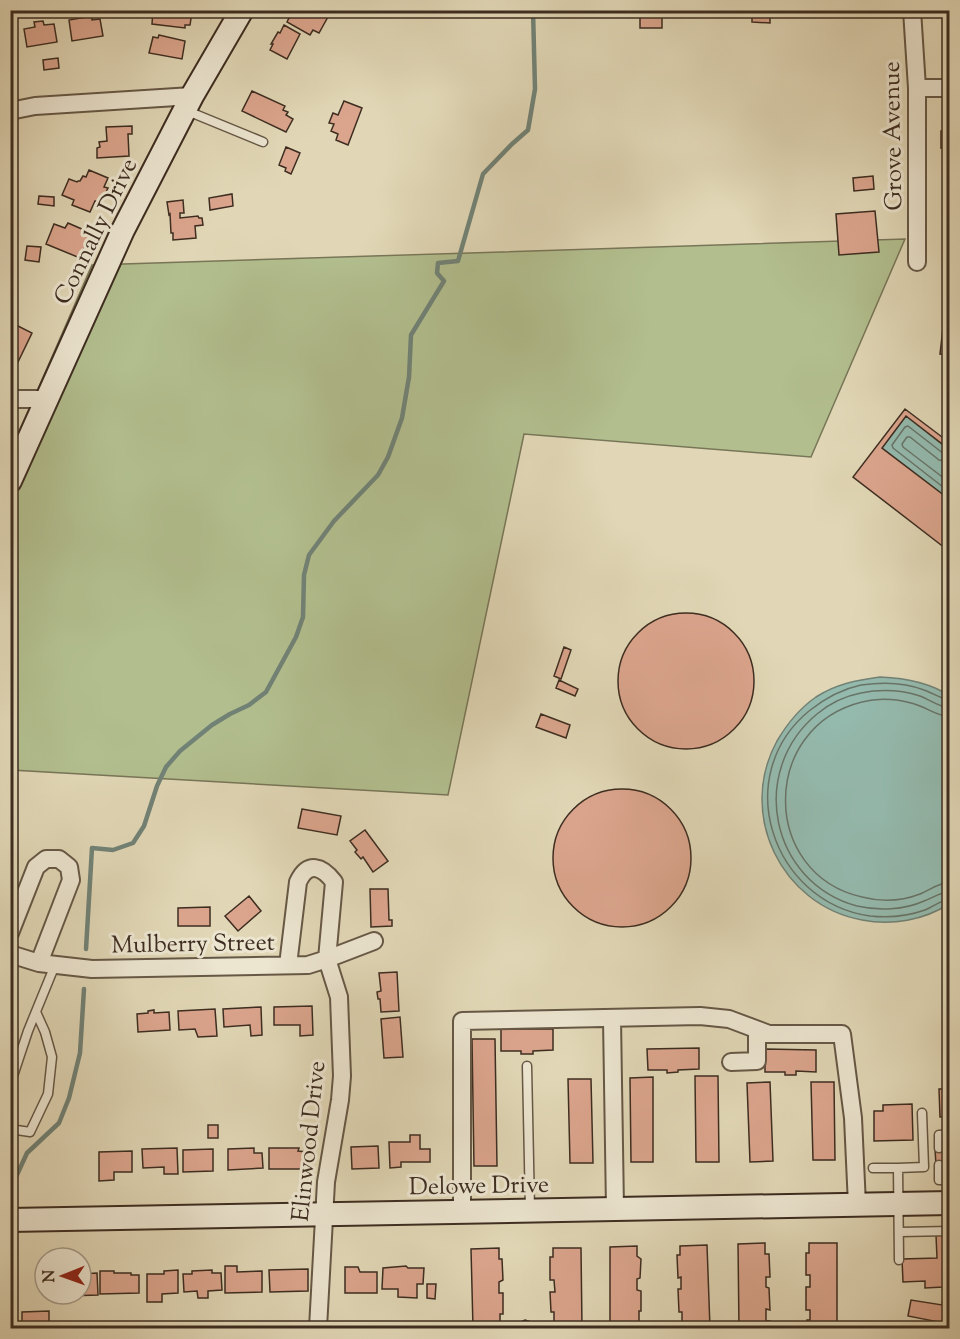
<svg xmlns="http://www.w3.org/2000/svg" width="960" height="1339" font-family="'Sorts Mill Goudy',serif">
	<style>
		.green { fill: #b2be8e; stroke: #787658; stroke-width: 1.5 }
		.water { fill: #94baae; stroke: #718276; stroke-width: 1.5 }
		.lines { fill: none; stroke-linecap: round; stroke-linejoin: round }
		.shore { stroke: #687468; stroke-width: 1.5 }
		.stream { stroke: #718276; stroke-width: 4.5 }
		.building { fill: #dba58d; stroke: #3d2d21; stroke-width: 1.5 }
		.lane-casing { stroke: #665846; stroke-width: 11 }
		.street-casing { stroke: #665846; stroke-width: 20 }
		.secondary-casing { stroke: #3d2d21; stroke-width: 26 }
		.lane { stroke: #ece5d0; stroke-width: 8 }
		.street { stroke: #ece5d0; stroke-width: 16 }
		.secondary { stroke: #ece5d0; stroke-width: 22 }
		.labels { text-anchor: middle; stroke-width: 6; stroke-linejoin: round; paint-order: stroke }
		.street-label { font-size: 24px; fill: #3d2d21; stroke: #ece5d0 }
	</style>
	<rect width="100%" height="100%" fill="#e1d7b6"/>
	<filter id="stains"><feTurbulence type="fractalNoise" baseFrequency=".00333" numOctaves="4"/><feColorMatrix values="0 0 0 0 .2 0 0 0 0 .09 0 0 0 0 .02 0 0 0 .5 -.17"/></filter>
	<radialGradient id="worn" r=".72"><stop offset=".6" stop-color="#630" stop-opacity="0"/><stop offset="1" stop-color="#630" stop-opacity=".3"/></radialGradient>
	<path class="green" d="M905 239 811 457 524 434 448 795 11 770V451L92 265Z"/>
	<path class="water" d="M906 416 949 450V490L945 496 882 448Z
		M880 677C905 678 929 682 950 696L949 904C924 920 892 926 862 920 781 905 737 814 777 741 787 724 800 708 816 697 836 684 857 680 880 677Z"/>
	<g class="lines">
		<path class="shore" d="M950 455 944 454 908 426 905 427 892 445 893 448 943 487H950
			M950 462 939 460 910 437H907L902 444 903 447 945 479 950 480
			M950 700C941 699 933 693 924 690 904 682 882 682 861 685 842 689 824 699 809 711 730 776 772 902 870 916 888 918 908 916 925 910 933 907 941 900 950 899
			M950 708C939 707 930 700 920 696 901 690 881 689 861 693 845 696 829 704 817 714 748 771 770 882 857 906 879 911 904 910 924 901 933 898 940 892 950 892
			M950 717C938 716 930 710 920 706 902 699 880 697 862 702 760 727 760 874 862 897 881 902 902 901 920 894 930 890 938 883 950 882"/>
		<path class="stream" d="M86 949 92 848 113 850 133 843 144 826 157 786 166 767 180 751 212 725 230 714 249 705 266 692 296 637 303 617 304 575 309 555 334 521 378 475 388 457 402 418 409 377 411 335 444 281 437 273 438 263 458 261 483 174 512 144 528 130 535 89 533 10
			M10 1190 27 1153 59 1123 69 1098 80 1053 84 989"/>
	</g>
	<path class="building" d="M153 10H186L192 12 190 25H185V28L152 24Z
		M293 10H321L329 15 319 33 313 30 310 35 287 22Z
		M644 10H662V28H640V16H645Z
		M752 10H770V23L752 22Z
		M92 16V20L100 19 103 36 72 41 69 20Z
		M43 21 44 25 54 24 57 42 27 47 24 29 35 27 34 22Z
		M284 25 300 34 287 59 270 50 273 44H271L278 32 280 33Z
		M159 35 185 41 182 59 149 53 153 37 158 38Z
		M58 58 59 68 44 70 43 60Z
		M252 91 285 106 283 110 288 112 286 115 293 119 286 132 242 111Z
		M344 101 362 108 348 145 336 140 338 134 331 131 334 124 329 123 333 113 338 115Z
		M132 126V134H128L129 156 97 158V148L100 147 99 142 107 141 106 127Z
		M941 131H950V158H946L945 147 941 148Z
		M286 147 300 153 291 174 285 171 286 168 279 165Z
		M89 170 108 178 104 187 108 188 104 196 101 195 98 202 95 201 90 212 72 205 74 200 62 195 69 179 77 182 78 181H80L83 176 86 177Z
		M873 176 874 189 854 191 853 178Z
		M232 194 233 206 210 210 209 198Z
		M39 196 54 197V206L38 204Z
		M183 200 184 213H180V218L198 216 199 218H202L203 225 195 226 196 238 173 240V233H171L170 214 169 215 167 202Z
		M875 211 879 252 839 255 836 214Z
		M68 223 91 233 80 258 46 244 54 224 65 228Z
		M27 246 41 247 39 262 25 260Z
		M16 325 32 333 16 366 10 364V337Z
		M943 328 950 329V355L940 354Z
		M905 409 950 443V450L906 416 882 448 945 496 950 490V542L945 548 853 477Z
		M618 681a68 68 0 1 1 136 0a68 68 0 1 1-136 0Z
		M564 647 571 650 561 679 554 676Z
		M559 680 578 689 575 696 556 688Z
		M541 714 570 725 566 738 536 727Z
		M553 858a69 69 0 1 1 138 0a69 69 0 1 1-138 0Z
		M302 809 341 816 337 835 298 828Z
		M365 830 388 861 373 872 363 857 361 859 355 852 357 850 350 841Z
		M370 889H388L389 920H392V926L371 927Z
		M249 896 261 911 238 931 225 916Z
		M210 907V926H178V908Z
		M397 972 399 1011 381 1012 380 999H378L377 992 381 991 379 973Z
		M312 1006 313 1035 300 1036V1025H274V1007Z
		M261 1007 262 1035 251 1036 250 1025 224 1027 223 1009Z
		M215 1009 217 1036 198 1037 195 1029 179 1030 178 1011Z
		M154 1010V1013L169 1012 170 1030 138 1032 137 1014 148 1013V1011Z
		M400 1017 403 1057 384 1058 381 1019Z
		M501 1029H553V1050L533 1051V1054H521V1051H501Z
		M472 1039H495L497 1166H474Z
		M699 1048V1069L678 1070V1072L667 1073V1070H648L647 1049Z
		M765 1049 816 1050V1072L796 1071V1075H785V1072H765Z
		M695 1076H718L719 1162H696Z
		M653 1077V1162H631L630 1078Z
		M568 1079H591L593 1163H570Z
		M770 1082 773 1161 750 1162 747 1083Z
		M811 1082H834L835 1160H813Z
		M939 1089H950V1116L940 1117Z
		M912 1104 913 1140 874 1141V1111H883V1105Z
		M208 1125H218V1138H208Z
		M410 1135H420V1149H430V1162H401V1167L390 1168 389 1142H410Z
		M378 1146 379 1168 352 1169 351 1147Z
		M177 1148 178 1174H164V1167L143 1168 142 1149Z
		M254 1148V1153H262L263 1168 228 1170V1149Z
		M269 1148H299L298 1151 307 1152V1169H269Z
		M950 1148V1165H936L935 1149Z
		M213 1149V1171L183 1172V1150Z
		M132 1151V1172H114V1180L99 1181V1152Z
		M936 1235H950V1279L943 1280V1287L925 1288V1281L903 1282 902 1259 937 1258Z
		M765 1243V1254H769L770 1277H766V1287L769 1288 770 1310 766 1309V1321H770V1328H739L738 1244Z
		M809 1243H837V1328H807V1320H810V1310H806V1287H810V1275H806V1253H809Z
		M707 1245 710 1328H679V1323H682V1312H679L678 1289H681V1277L678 1278 677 1255H680V1246Z
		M637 1246V1256L641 1259 640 1278 637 1279V1290L641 1291V1311H639V1324H641V1328H610V1247Z
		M499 1248V1259H502L503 1280 499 1282V1293H503V1314H500V1325H503V1328H473L471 1249Z
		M553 1248H581L582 1328H551V1325L554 1324V1312H551L550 1292H555L554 1280H550V1257H553Z
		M225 1266H237V1272L262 1271V1292L225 1293Z
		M406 1266 408 1268H424L423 1284H417V1298L398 1297V1289H382L383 1268Z
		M345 1267H358L360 1272H377V1293H345Z
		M308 1269V1291L270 1292 269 1270Z
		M178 1270V1293L162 1294V1302H147V1274H164V1271Z
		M212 1270V1273H221L222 1290 208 1291V1298H198L197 1291 184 1292 183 1274H192V1271Z
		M100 1271H114V1273H131V1275H139V1293L100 1294Z
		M97 1273 98 1295 67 1296V1294H81V1274Z
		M427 1284H436L435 1299 427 1298Z
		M943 1299 950 1300V1328H938L939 1322 908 1316 911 1300 942 1305Z
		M49 1311V1328H22V1312Z
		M525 1320 534 1323 536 1328H516L518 1323Z"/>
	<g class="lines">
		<g class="lane-casing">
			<path id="lane" d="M185 110 263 142
				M527 1066 530 1210
				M10 1085 28 1031 55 965
				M10 1129 30 1132 48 1094 52 1057 45 1032 36 1012
				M939 1148V1135L950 1134
				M939 1165V1180H950
				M873 1168H898L899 1260
				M898 1168 924 1167 922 1113
				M900 1232 950 1231"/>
		</g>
		<g class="street-casing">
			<path id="street" d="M912 10 917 88V262
				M917 88H950
				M10 111 35 106 192 96
				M10 399H47
				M10 933 36 867 46 859H59L69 867 71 880 39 963
				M10 954 39 963 92 969 308 965 327 959 374 941
				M288 965 298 882C308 861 322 866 334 882L327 959 339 997 342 1076 340 1100 326 1182 318 1328
				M612 1019 615 1209
				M731 1062 757 1061V1034H842L853 1118 857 1205
				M462 1212V1021L700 1016 729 1019 769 1034"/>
		</g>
		<g class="secondary-casing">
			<path id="secondary" d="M10 481 123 230 192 96 242 10
				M10 1220 950 1203"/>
		</g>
		<use href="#lane" class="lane"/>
		<use href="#street" class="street"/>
		<use href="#secondary" class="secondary"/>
	</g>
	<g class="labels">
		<g class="street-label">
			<text transform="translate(892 136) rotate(-91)" y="8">Grove Avenue</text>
			<text transform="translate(95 231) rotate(-64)" y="8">Connally Drive</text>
			<text transform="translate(193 943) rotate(-1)" y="8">Mulberry Street</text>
			<text transform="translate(308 1141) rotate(-84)" y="8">Elinwood Drive</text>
			<text transform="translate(479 1185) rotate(-1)" y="8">Delowe Drive</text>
		</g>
	</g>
	<rect width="960" height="1339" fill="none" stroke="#e1d7b6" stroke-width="36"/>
	<rect x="12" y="12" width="936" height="1315" fill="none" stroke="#3d2d21" stroke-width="3"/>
	<rect x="18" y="18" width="924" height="1303" fill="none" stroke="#3d2d21" stroke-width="1.5"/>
	<g transform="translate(63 1276) rotate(269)"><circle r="28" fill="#ece5d0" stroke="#a69b8a" stroke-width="1.5"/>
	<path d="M0-4.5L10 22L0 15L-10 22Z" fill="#8f2418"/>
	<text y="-9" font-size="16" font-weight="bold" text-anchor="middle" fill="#3d2d21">N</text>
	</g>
	<rect width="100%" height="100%" filter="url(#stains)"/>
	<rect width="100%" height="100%" fill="url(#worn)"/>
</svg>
